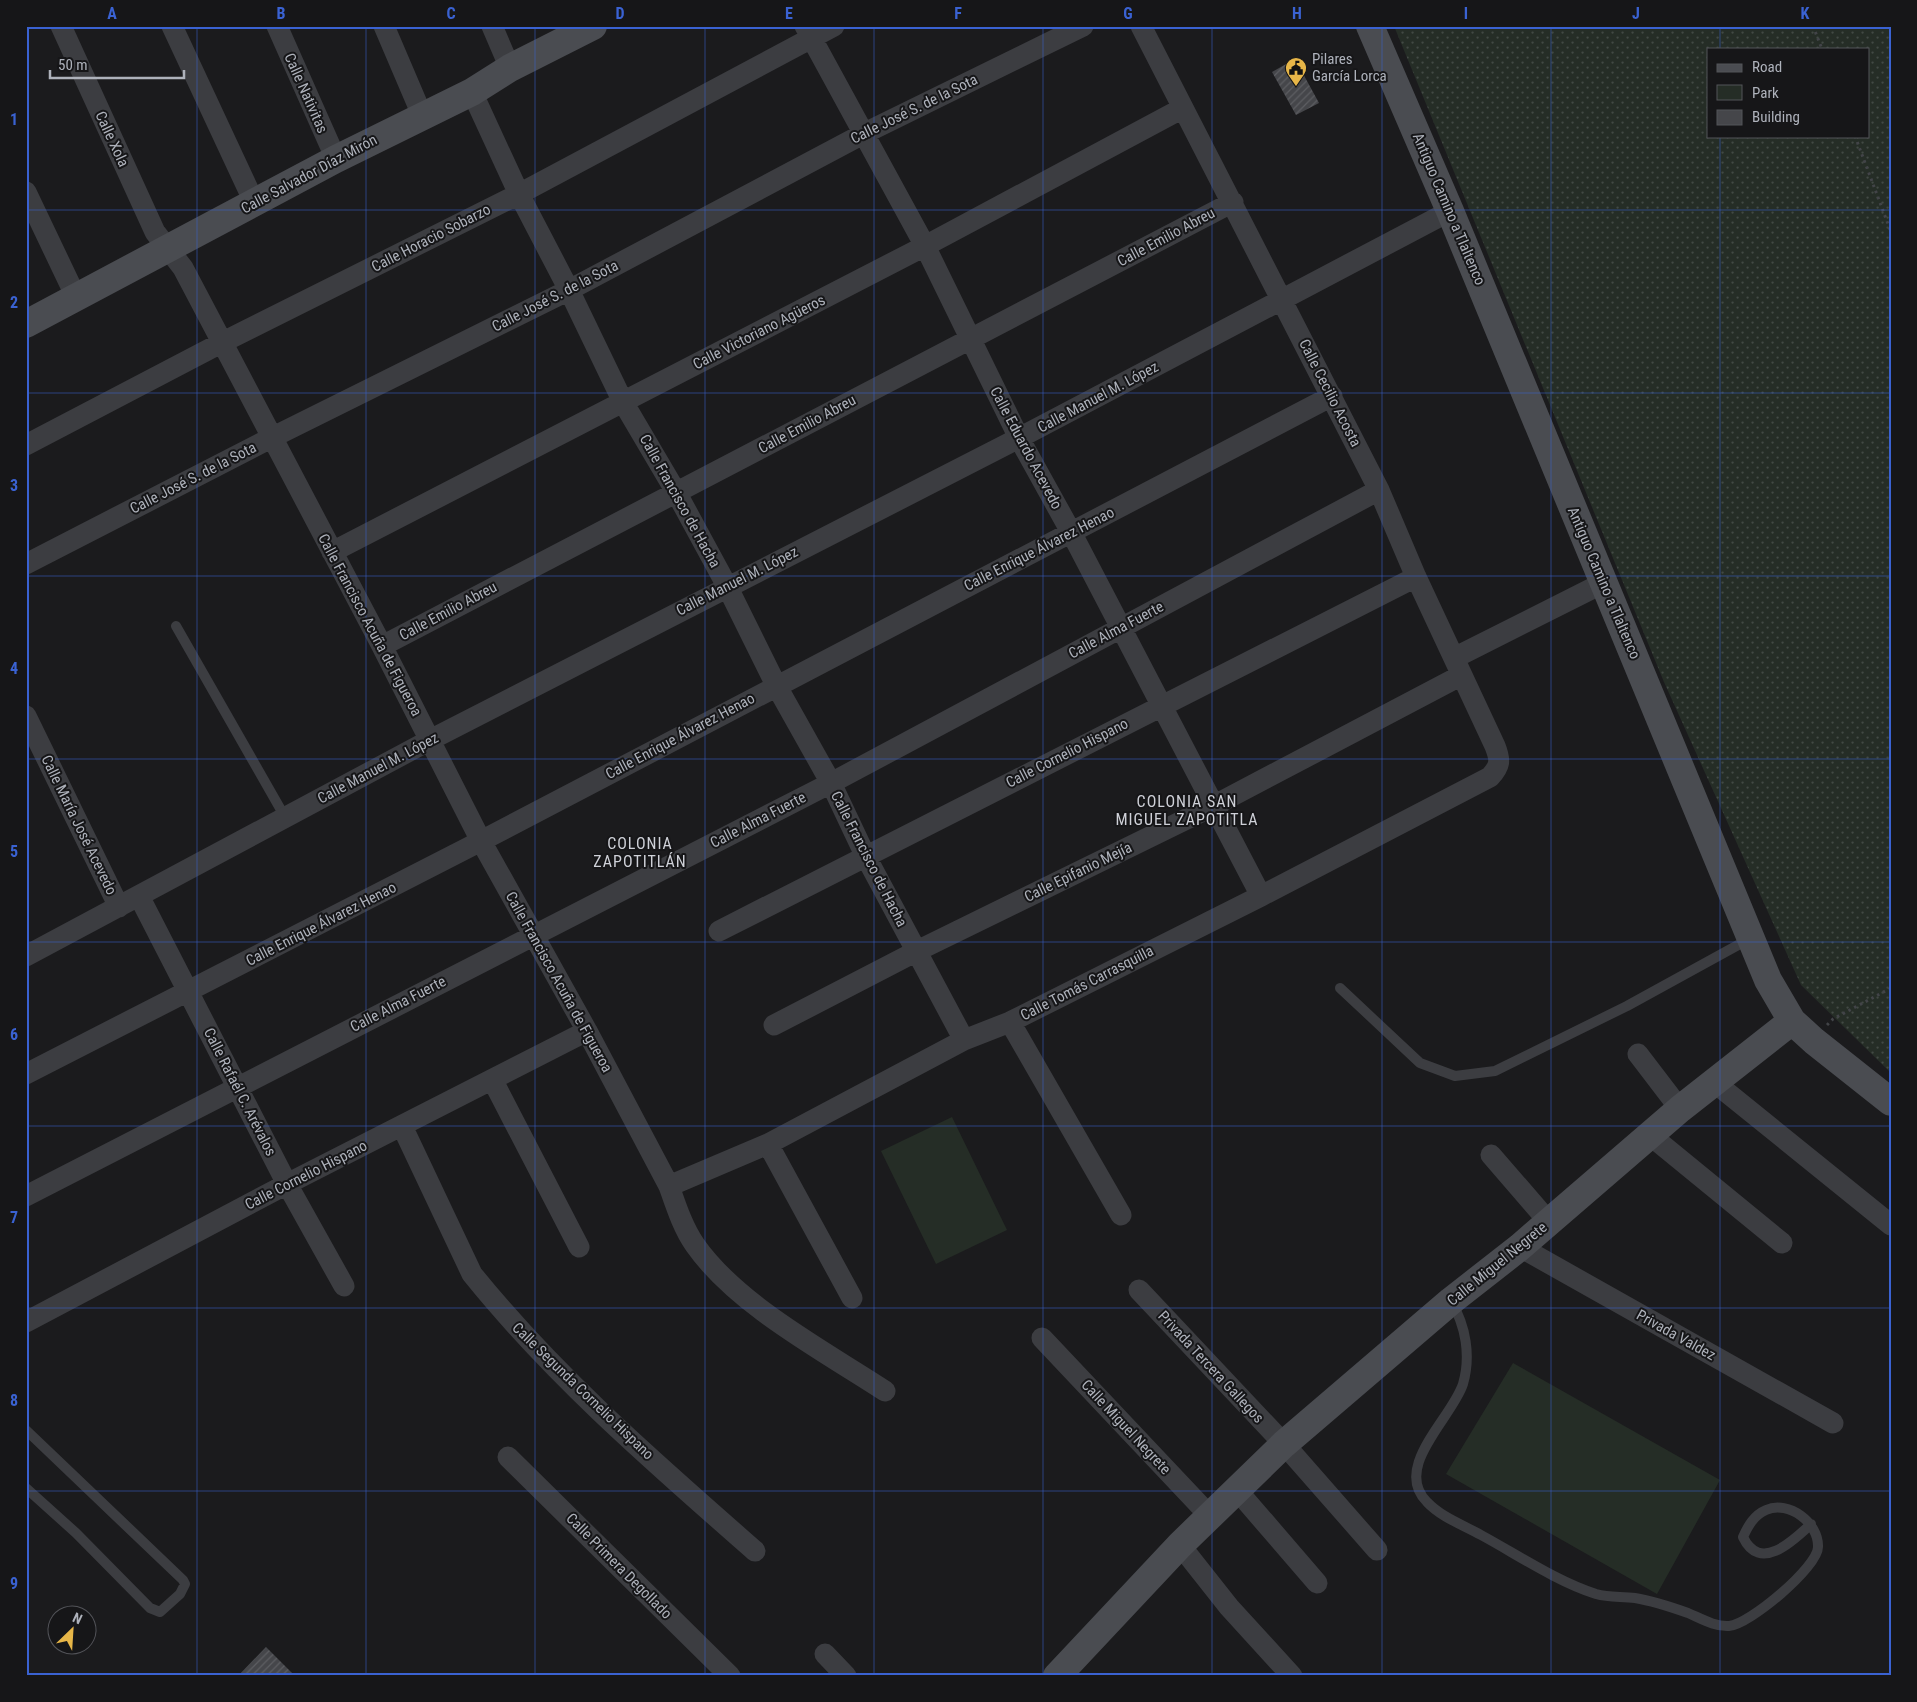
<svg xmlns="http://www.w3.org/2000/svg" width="1917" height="1702" font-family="'Roboto Condensed',sans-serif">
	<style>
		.grass { fill: url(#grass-dots); fill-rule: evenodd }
		.green { fill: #252d26 }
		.building { fill: url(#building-hatch) }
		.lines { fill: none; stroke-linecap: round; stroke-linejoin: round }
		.path { stroke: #424448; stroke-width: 3; stroke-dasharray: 2.5 4; stroke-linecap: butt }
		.lane { stroke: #3c3d41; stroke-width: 10 }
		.street { stroke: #3c3d41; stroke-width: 21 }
		.secondary { stroke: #4a4c51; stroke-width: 28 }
		.grid { fill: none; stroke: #3a62d2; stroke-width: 1; stroke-opacity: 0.55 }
		.labels { text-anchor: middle; stroke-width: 4; stroke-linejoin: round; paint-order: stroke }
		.poi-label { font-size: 15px; fill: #aeb2bb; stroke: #161618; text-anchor: start }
		.street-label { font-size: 15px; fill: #aeb2bb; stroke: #161618 }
		.neighbourhood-label { font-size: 16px; letter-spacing: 1px; fill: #cfd1d8; stroke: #161618 }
		.neatline { fill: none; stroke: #3a62d2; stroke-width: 2 }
		.grid-label { font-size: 16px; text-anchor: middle; font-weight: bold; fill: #3a62d2 }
	</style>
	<defs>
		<pattern id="grass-dots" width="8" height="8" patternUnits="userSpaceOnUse" patternTransform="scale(1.25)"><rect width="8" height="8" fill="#252d26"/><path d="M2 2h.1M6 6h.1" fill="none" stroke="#424944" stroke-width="1.8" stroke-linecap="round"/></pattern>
		<pattern id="building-hatch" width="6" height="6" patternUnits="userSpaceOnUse" patternTransform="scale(1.25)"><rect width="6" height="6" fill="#45464a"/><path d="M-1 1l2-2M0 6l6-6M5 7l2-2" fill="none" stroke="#5d5e62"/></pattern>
	</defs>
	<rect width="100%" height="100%" fill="#1b1b1d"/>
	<path class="grass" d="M1394 26H1891V1073L1801 985 1664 682ZM1708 49H1868V136H1708Z"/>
	<path class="green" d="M952 1117 1007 1230 936 1264 881 1151Z
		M1513 1363 1720 1480 1657 1594 1446 1474Z"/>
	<path class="building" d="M1295 59 1319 103 1296 115 1272 72Z
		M266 1647 295 1676H238Z"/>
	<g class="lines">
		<path class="path" d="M1813 26 1822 49
			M1855 136 1891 232
			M1827 1025 1833 1019 1891 988"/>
		<path class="lane" d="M176 626 285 817
			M1340 988 1420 1063 1455 1076 1495 1071 1627 1006 1749 939
			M1451 1301C1466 1326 1471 1356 1463 1384 1452 1418 1392 1467 1427 1502 1441 1517 1463 1525 1481 1535 1518 1555 1556 1581 1596 1594 1610 1598 1622 1596 1635 1598 1653 1601 1671 1607 1688 1613 1700 1618 1715 1627 1729 1626 1749 1625 1818 1567 1818 1547 1819 1523 1789 1500 1766 1510 1754 1515 1748 1526 1743 1537 1760 1573 1793 1541 1811 1524
			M26 1430 183 1580 185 1584 180 1594 160 1612 150 1608 76 1533 26 1488"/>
		<path class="street" d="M61 26 155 232 183 268 382 646 481 841 587 1031 669 1186C676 1206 683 1228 695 1245 737 1305 824 1351 885 1391
			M172 26 255 204
			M277 26 336 159
			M384 26 422 115
			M492 26 510 68
			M805 26 925 246 1019 438 1071 532 1261 896
			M472 92 519 194 569 290 623 402 676 492 727 586 776 685 831 783 865 855 964 1040
			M26 192 76 297
			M26 445 221 343 519 194 834 26
			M332 552 925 246 1183 108
			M26 564 271 438 569 290 863 134 1083 26
			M382 646 1233 202
			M1454 658 1603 583
			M26 716 119 907
			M139 896 287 1184 344 1286
			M719 931 1416 577
			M26 956 430 740 1019 438 1450 211
			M1010 1022 1121 1215
			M774 1025 917 951 1213 806 1460 676
			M1638 1054 1680 1109
			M26 1074 481 841 1332 396
			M493 1081 579 1247
			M1714 1082 1891 1225
			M402 1126 472 1274C555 1377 656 1464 755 1551
			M1650 1135 1782 1243
			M768 1144 852 1298
			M1491 1155 1549 1222
			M669 1186 768 1144 964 1040 1010 1022 1261 896 1490 777C1500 766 1501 761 1495 746L1416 577 1379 490 1141 26
			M26 1196 831 783 1379 490
			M1520 1247 1833 1423
			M1139 1290 1284 1444 1377 1550
			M26 1322 287 1184 587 1031
			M1042 1338 1209 1515
			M508 1457 730 1676
			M1236 1489 1317 1583
			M1180 1545 1229 1607 1292 1676
			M825 1654 846 1676"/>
		<path class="secondary" d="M1370 26 1450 211 1768 980 1792 1021 1814 1041 1891 1102
			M26 324 336 159 472 92 510 68 593 26
			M1057 1676 1180 1545 1284 1444 1451 1301 1520 1247 1680 1109 1792 1021"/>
	</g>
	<path class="grid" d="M197 26V1676M366 26V1676M535 26V1676M705 26V1676M874 26V1676M1043 26V1676M1212 26V1676M1382 26V1676M1551 26V1676M1720 26V49M1720 136V1676M26 210H1891M26 393H1891M26 576H1891M26 759H1891M26 942H1891M26 1126H1891M26 1308H1891M26 1491H1891"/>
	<defs>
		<g id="civic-pin" transform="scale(1.125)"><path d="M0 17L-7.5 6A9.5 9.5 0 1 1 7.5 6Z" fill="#e7b648" stroke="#161618"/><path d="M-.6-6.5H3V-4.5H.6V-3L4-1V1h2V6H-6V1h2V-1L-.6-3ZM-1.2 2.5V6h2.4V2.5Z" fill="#111"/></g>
	</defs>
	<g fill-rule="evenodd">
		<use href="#civic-pin" x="1296" y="68"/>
	</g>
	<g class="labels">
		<g class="poi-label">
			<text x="1312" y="64">Pilares<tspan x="1312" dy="17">García Lorca</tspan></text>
		</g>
		<g class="street-label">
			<text transform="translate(306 93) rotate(66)" y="5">Calle Nativitas</text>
			<text transform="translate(914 109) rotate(-26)" y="5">Calle José S. de la Sota</text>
			<text transform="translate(112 139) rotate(65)" y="5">Calle Xola</text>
			<text transform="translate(309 174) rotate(-28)" y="5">Calle Salvador Díaz Mirón</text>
			<text transform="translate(1449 209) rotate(67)" y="5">Antiguo Camino a Tlaltenco</text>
			<text transform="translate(1166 237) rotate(-28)" y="5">Calle Emilio Abreu</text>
			<text transform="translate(431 238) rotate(-27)" y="5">Calle Horacio Sobarzo</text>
			<text transform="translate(555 296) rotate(-27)" y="5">Calle José S. de la Sota</text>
			<text transform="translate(759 332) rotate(-27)" y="5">Calle Victoriano Agüeros</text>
			<text transform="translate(1330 393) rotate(63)" y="5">Calle Cecilio Acosta</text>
			<text transform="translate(1098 397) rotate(-28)" y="5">Calle Manuel M. López</text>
			<text transform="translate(807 424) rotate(-28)" y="5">Calle Emilio Abreu</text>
			<text transform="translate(1026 448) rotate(62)" y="5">Calle Eduardo Acevedo</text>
			<text transform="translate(193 478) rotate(-27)" y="5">Calle José S. de la Sota</text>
			<text transform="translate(680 501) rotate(61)" y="5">Calle Francisco de Hacha</text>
			<text transform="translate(1039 549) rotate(-27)" y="5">Calle Enrique Álvarez Henao</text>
			<text transform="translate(737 581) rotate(-27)" y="5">Calle Manuel M. López</text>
			<text transform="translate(1604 583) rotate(67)" y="5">Antiguo Camino a Tlaltenco</text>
			<text transform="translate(448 611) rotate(-28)" y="5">Calle Emilio Abreu</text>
			<text transform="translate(370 625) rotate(62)" y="5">Calle Francisco Acuña de Figueroa</text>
			<text transform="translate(1116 630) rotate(-28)" y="5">Calle Alma Fuerte</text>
			<text transform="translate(680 736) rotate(-28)" y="5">Calle Enrique Álvarez Henao</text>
			<text transform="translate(1067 753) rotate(-27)" y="5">Calle Cornelio Hispano</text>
			<text transform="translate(378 768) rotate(-28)" y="5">Calle Manuel M. López</text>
			<text transform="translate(758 820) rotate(-27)" y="5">Calle Alma Fuerte</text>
			<text transform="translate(79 825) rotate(64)" y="5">Calle María José Acevedo</text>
			<text transform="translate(869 859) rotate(63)" y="5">Calle Francisco de Hacha</text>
			<text transform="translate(1078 872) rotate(-26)" y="5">Calle Epifanio Mejía</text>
			<text transform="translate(321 924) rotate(-27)" y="5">Calle Enrique Álvarez Henao</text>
			<text transform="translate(559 982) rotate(61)" y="5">Calle Francisco Acuña de Figueroa</text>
			<text transform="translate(1087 983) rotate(-27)" y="5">Calle Tomás Carrasquilla</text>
			<text transform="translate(398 1004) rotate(-27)" y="5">Calle Alma Fuerte</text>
			<text transform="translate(240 1092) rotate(63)" y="5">Calle Rafaél C. Arévalos</text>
			<text transform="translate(306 1175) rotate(-27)" y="5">Calle Cornelio Hispano</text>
			<text transform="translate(1497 1264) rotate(-39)" y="5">Calle Miguel Negrete</text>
			<text transform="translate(1676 1335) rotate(29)" y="5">Privada Valdez</text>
			<text transform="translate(1211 1367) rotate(47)" y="5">Privada Tercera Gallegos</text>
			<text transform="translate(583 1391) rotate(44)" y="5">Calle Segunda Cornelio Hispano</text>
			<text transform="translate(1126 1427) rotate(47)" y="5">Calle Miguel Negrete</text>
			<text transform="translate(619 1566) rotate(45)" y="5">Calle Primera Degollado</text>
		</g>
		<g class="neighbourhood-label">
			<text x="1187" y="807">COLONIA SAN<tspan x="1187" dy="18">MIGUEL ZAPOTITLA</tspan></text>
			<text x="640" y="849">COLONIA<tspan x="640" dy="18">ZAPOTITLÁN</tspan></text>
		</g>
	</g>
	<rect width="1917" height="1702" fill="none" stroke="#161618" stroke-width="55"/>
	<rect x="1707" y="48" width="162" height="90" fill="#161618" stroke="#535459"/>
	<rect x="1717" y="64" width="25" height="8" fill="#4a4c51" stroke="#535459"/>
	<text x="1752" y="72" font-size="15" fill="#aeb2bb">Road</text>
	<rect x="1717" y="85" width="25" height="15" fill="#252d26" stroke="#535459"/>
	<text x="1752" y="98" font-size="15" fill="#aeb2bb">Park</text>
	<rect x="1717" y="110" width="25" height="15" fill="#45464a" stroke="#535459"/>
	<text x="1752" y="122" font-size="15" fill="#aeb2bb">Building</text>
	<g transform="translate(72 1630) rotate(25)"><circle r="24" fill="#161618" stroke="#535459"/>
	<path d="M0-4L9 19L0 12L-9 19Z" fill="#e7b648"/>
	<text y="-8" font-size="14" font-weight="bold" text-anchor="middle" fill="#aeb2bb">N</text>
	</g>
	<path d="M50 70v8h134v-8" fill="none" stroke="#aeb2bb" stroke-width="2.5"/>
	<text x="58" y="70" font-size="15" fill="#aeb2bb" stroke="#161618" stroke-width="4" paint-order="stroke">50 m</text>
	<rect x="28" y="28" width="1862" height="1646" class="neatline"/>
	<g class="grid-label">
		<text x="112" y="19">A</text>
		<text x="281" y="19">B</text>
		<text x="451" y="19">C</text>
		<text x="620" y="19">D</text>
		<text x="789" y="19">E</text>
		<text x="958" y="19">F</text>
		<text x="1128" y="19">G</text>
		<text x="1297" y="19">H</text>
		<text x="1466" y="19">I</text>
		<text x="1636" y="19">J</text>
		<text x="1805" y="19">K</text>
		<text x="14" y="125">1</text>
		<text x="14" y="308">2</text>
		<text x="14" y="491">3</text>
		<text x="14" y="674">4</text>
		<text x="14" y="857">5</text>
		<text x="14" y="1040">6</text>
		<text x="14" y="1223">7</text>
		<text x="14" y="1406">8</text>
		<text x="14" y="1589">9</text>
	</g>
</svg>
